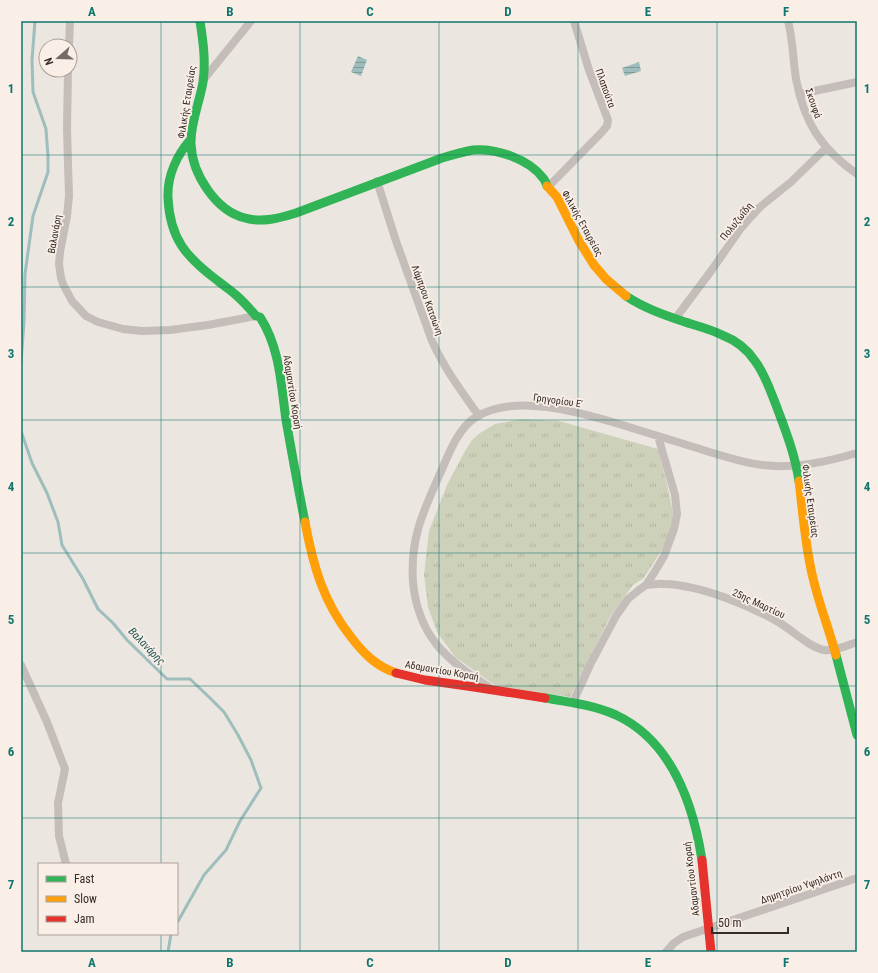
<svg xmlns="http://www.w3.org/2000/svg" width="878" height="973" font-family="'Roboto Condensed',sans-serif">
	<style>
		.grass { fill: url(#grass-tufts) }
		.water { fill: url(#water-rules) }
		.lines { fill: none; stroke-linecap: round; stroke-linejoin: round }
		.stream { stroke: #9dbebc; stroke-width: 3 }
		.street { stroke: #c4bdb9; stroke-width: 8 }
		.fast { stroke: #30b455; stroke-width: 9 }
		.slow { stroke: #ff9f0a; stroke-width: 9 }
		.jam { stroke: #e5322d; stroke-width: 9 }
		.grid { fill: none; stroke: #0f766e; stroke-width: 1; stroke-opacity: 0.55 }
		.labels { text-anchor: middle; stroke-width: 3.5; stroke-linejoin: round; paint-order: stroke }
		.street-label { font-size: 10px; fill: #352b27; stroke: #f9efe7 }
		.water-label { font-size: 11px; font-style: italic; fill: #1e5455; stroke: #f9efe7 }
		.neatline { fill: none; stroke: #0f766e; stroke-width: 1.5 }
		.grid-label { font-size: 13px; text-anchor: middle; font-weight: bold; fill: #0f766e }
	</style>
	<defs>
		<pattern id="grass-tufts" width="24" height="20" patternUnits="userSpaceOnUse"><rect width="24" height="20" fill="#ced1ba"/><path d="M3 7l-1-3M5 7V3M7 7l1-3M15 17l-1-3M17 17v-4M19 17l1-3" fill="none" stroke="#b2b4a0"/></pattern>
		<pattern id="water-rules" width="6" height="5" patternUnits="userSpaceOnUse"><rect width="6" height="5" fill="#9dbebc"/><path d="M0 2.5h6" fill="none" stroke="#819b99"/></pattern>
	</defs>
	<rect width="100%" height="100%" fill="#ece6e0"/>
	<path class="grass" d="M522 419 559 421 658 449 667 484 673 513 669 535 661 551 644 578 633 585 610 617 570 697 496 686 455 657 437 632 428 607 424 575 429 531 447 485 465 451 472 440 480 433 495 424Z"/>
	<path class="water" d="M358 56 367 60 361 76 351 72Z
		M639 62 641 71 625 76 622 68Z"/>
	<g class="lines">
		<path class="stream" d="M21 363 24 322 25 274 33 216 48 172V157L46 129 33 92 32 60 35 21
			M21 431 32 463 47 493 58 522 62 545 83 579 98 609 113 623 127 640 167 679H190L210 698 224 712 238 735 251 760 261 788 240 821 226 850 204 875 177 923
			M168 952 171 934"/>
		<path class="street" d="M788 21C793 40 793 60 796 79 804 122 821 149 857 174
			M69 46 70 21
			M68 70 67 129 69 196 67 216 60 252 59 264 61 278 63 284 72 301 86 316 98 322 123 329 142 331 170 330 208 325 256 316
			M204 79 251 21
			M800 94 857 82
			M377 181 396 241 432 341C444 368 462 392 479 416
			M548 187 602 132 607 126 608 120 589 70 574 21
			M675 319 711 271 741 228 748 220 760 207 791 182 826 148
			M646 585C652 585 658 583 664 584 700 585 749 605 780 623 793 631 809 647 824 650 833 652 848 645 857 642
			M21 665 47 722 65 769 58 803 59 836 66 864
			M489 687C446 660 418 636 413 582 410 540 422 514 439 476 448 456 457 429 476 417 515 393 579 412 619 424 645 432 671 440 697 448 719 455 740 462 762 465 794 469 826 462 857 453
			M573 702 590 665 616 616 628 599 639 590 646 585 654 573 664 556 674 529 677 514 675 495 658 436
			M666 952 674 943 683 937 857 878"/>
		<path class="fast" d="M200 21C203 41 206 61 203 82 200 101 190 124 191 144 192 174 216 211 245 218 262 223 280 218 296 213L442 158C452 155 462 152 473 150 496 148 529 159 543 178 545 180 546 183 547 186
			M191 139C177 155 167 176 168 198 170 239 186 257 218 281 224 286 231 290 237 296 244 302 250 309 256 316L260 317C280 348 281 384 286 420 292 454 298 488 305 522
			M626 296C644 308 664 315 685 322 697 326 710 329 722 335 735 340 747 349 755 361 765 374 770 390 776 405 785 429 795 454 799 481
			M836 655 857 735
			M545 698C569 702 593 705 616 715 672 741 693 803 702 860"/>
		<path class="slow" d="M547 186 557 197 579 241 594 265 606 279 626 296
			M799 481C803 513 805 546 813 578 819 604 829 629 836 655
			M305 522C313 565 323 602 351 637 364 654 376 666 396 673"/>
		<path class="jam" d="M396 673 425 680 474 687 545 698
			M702 860 711 952"/>
	</g>
	<path class="grid" d="M161 21V864M300 21V952M439 21V952M578 21V952M717 21V952M21 155H857M21 287H857M21 420H857M21 553H857M21 686H857M21 818H857M161 934V952"/>
	<g class="labels">
		<g class="street-label">
			<text transform="translate(606 88) rotate(70)" y="4">Πλαπούτα</text>
			<text transform="translate(186 102) rotate(-81)" y="4">Φιλικής Εταιρείας</text>
			<text transform="translate(814 103) rotate(71)" y="4">Σκουφά</text>
			<text transform="translate(736 221) rotate(-51)" y="4">Πολυζωΐδη</text>
			<text transform="translate(583 223) rotate(61)" y="4">Φιλικής Εταιρείας</text>
			<text transform="translate(54 234) rotate(-80)" y="4">Βαλανάρη</text>
			<text transform="translate(428 300) rotate(70)" y="4">Λάμπρου Κατσώνη</text>
			<text transform="translate(293 392) rotate(81)" y="4">Αδαμαντίου Κοραή</text>
			<text transform="translate(558 400) rotate(8)" y="4">Γρηγορίου Ε'</text>
			<text transform="translate(811 501) rotate(82)" y="4">Φιλικής Εταιρείας</text>
			<text transform="translate(759 603) rotate(25)" y="4">25ης Μαρτίου</text>
			<text transform="translate(442 670) rotate(10)" y="4">Αδαμαντίου Κοραή</text>
			<text transform="translate(691 879) rotate(-97)" y="4">Αδαμαντίου Κοραή</text>
			<text transform="translate(801 886) rotate(-19)" y="4">Δημητρίου Υψηλάντη</text>
		</g>
		<g class="water-label">
			<text transform="translate(147 646) rotate(46)" y="4">Βαλανάρης</text>
		</g>
	</g>
	<rect width="878" height="973" fill="none" stroke="#f9efe7" stroke-width="44"/>
	<rect x="38" y="863" width="140" height="72" fill="#f9efe7" stroke="#aba19a"/>
	<rect x="46" y="876" width="20" height="6" fill="#30b455" stroke="#aba19a"/>
	<text x="74" y="883" font-size="12" fill="#352b27">Fast</text>
	<rect x="46" y="896" width="20" height="6" fill="#ff9f0a" stroke="#aba19a"/>
	<text x="74" y="903" font-size="12" fill="#352b27">Slow</text>
	<rect x="46" y="916" width="20" height="6" fill="#e5322d" stroke="#aba19a"/>
	<text x="74" y="923" font-size="12" fill="#352b27">Jam</text>
	<g transform="translate(58 58) rotate(250)"><circle r="19" fill="#f9efe7" stroke="#aba19a"/>
	<path d="M0-3L7 15L0 10L-7 15Z" fill="#756c68"/>
	<text y="-6" font-size="11" font-weight="bold" text-anchor="middle" fill="#352b27">N</text>
	</g>
	<path d="M712 927v6h76v-6" fill="none" stroke="#352b27" stroke-width="2"/>
	<text x="718" y="927" font-size="12" fill="#352b27" stroke="#f9efe7" stroke-width="3" paint-order="stroke">50 m</text>
	<rect x="22" y="22" width="834" height="929" class="neatline"/>
	<g class="grid-label">
		<text x="92" y="16">A</text>
		<text x="230" y="16">B</text>
		<text x="370" y="16">C</text>
		<text x="508" y="16">D</text>
		<text x="648" y="16">E</text>
		<text x="786" y="16">F</text>
		<text x="11" y="93">1</text>
		<text x="867" y="93">1</text>
		<text x="11" y="226">2</text>
		<text x="867" y="226">2</text>
		<text x="11" y="358">3</text>
		<text x="867" y="358">3</text>
		<text x="11" y="491">4</text>
		<text x="867" y="491">4</text>
		<text x="11" y="624">5</text>
		<text x="867" y="624">5</text>
		<text x="11" y="756">6</text>
		<text x="867" y="756">6</text>
		<text x="11" y="889">7</text>
		<text x="867" y="889">7</text>
		<text x="92" y="967">A</text>
		<text x="230" y="967">B</text>
		<text x="370" y="967">C</text>
		<text x="508" y="967">D</text>
		<text x="648" y="967">E</text>
		<text x="786" y="967">F</text>
	</g>
</svg>
